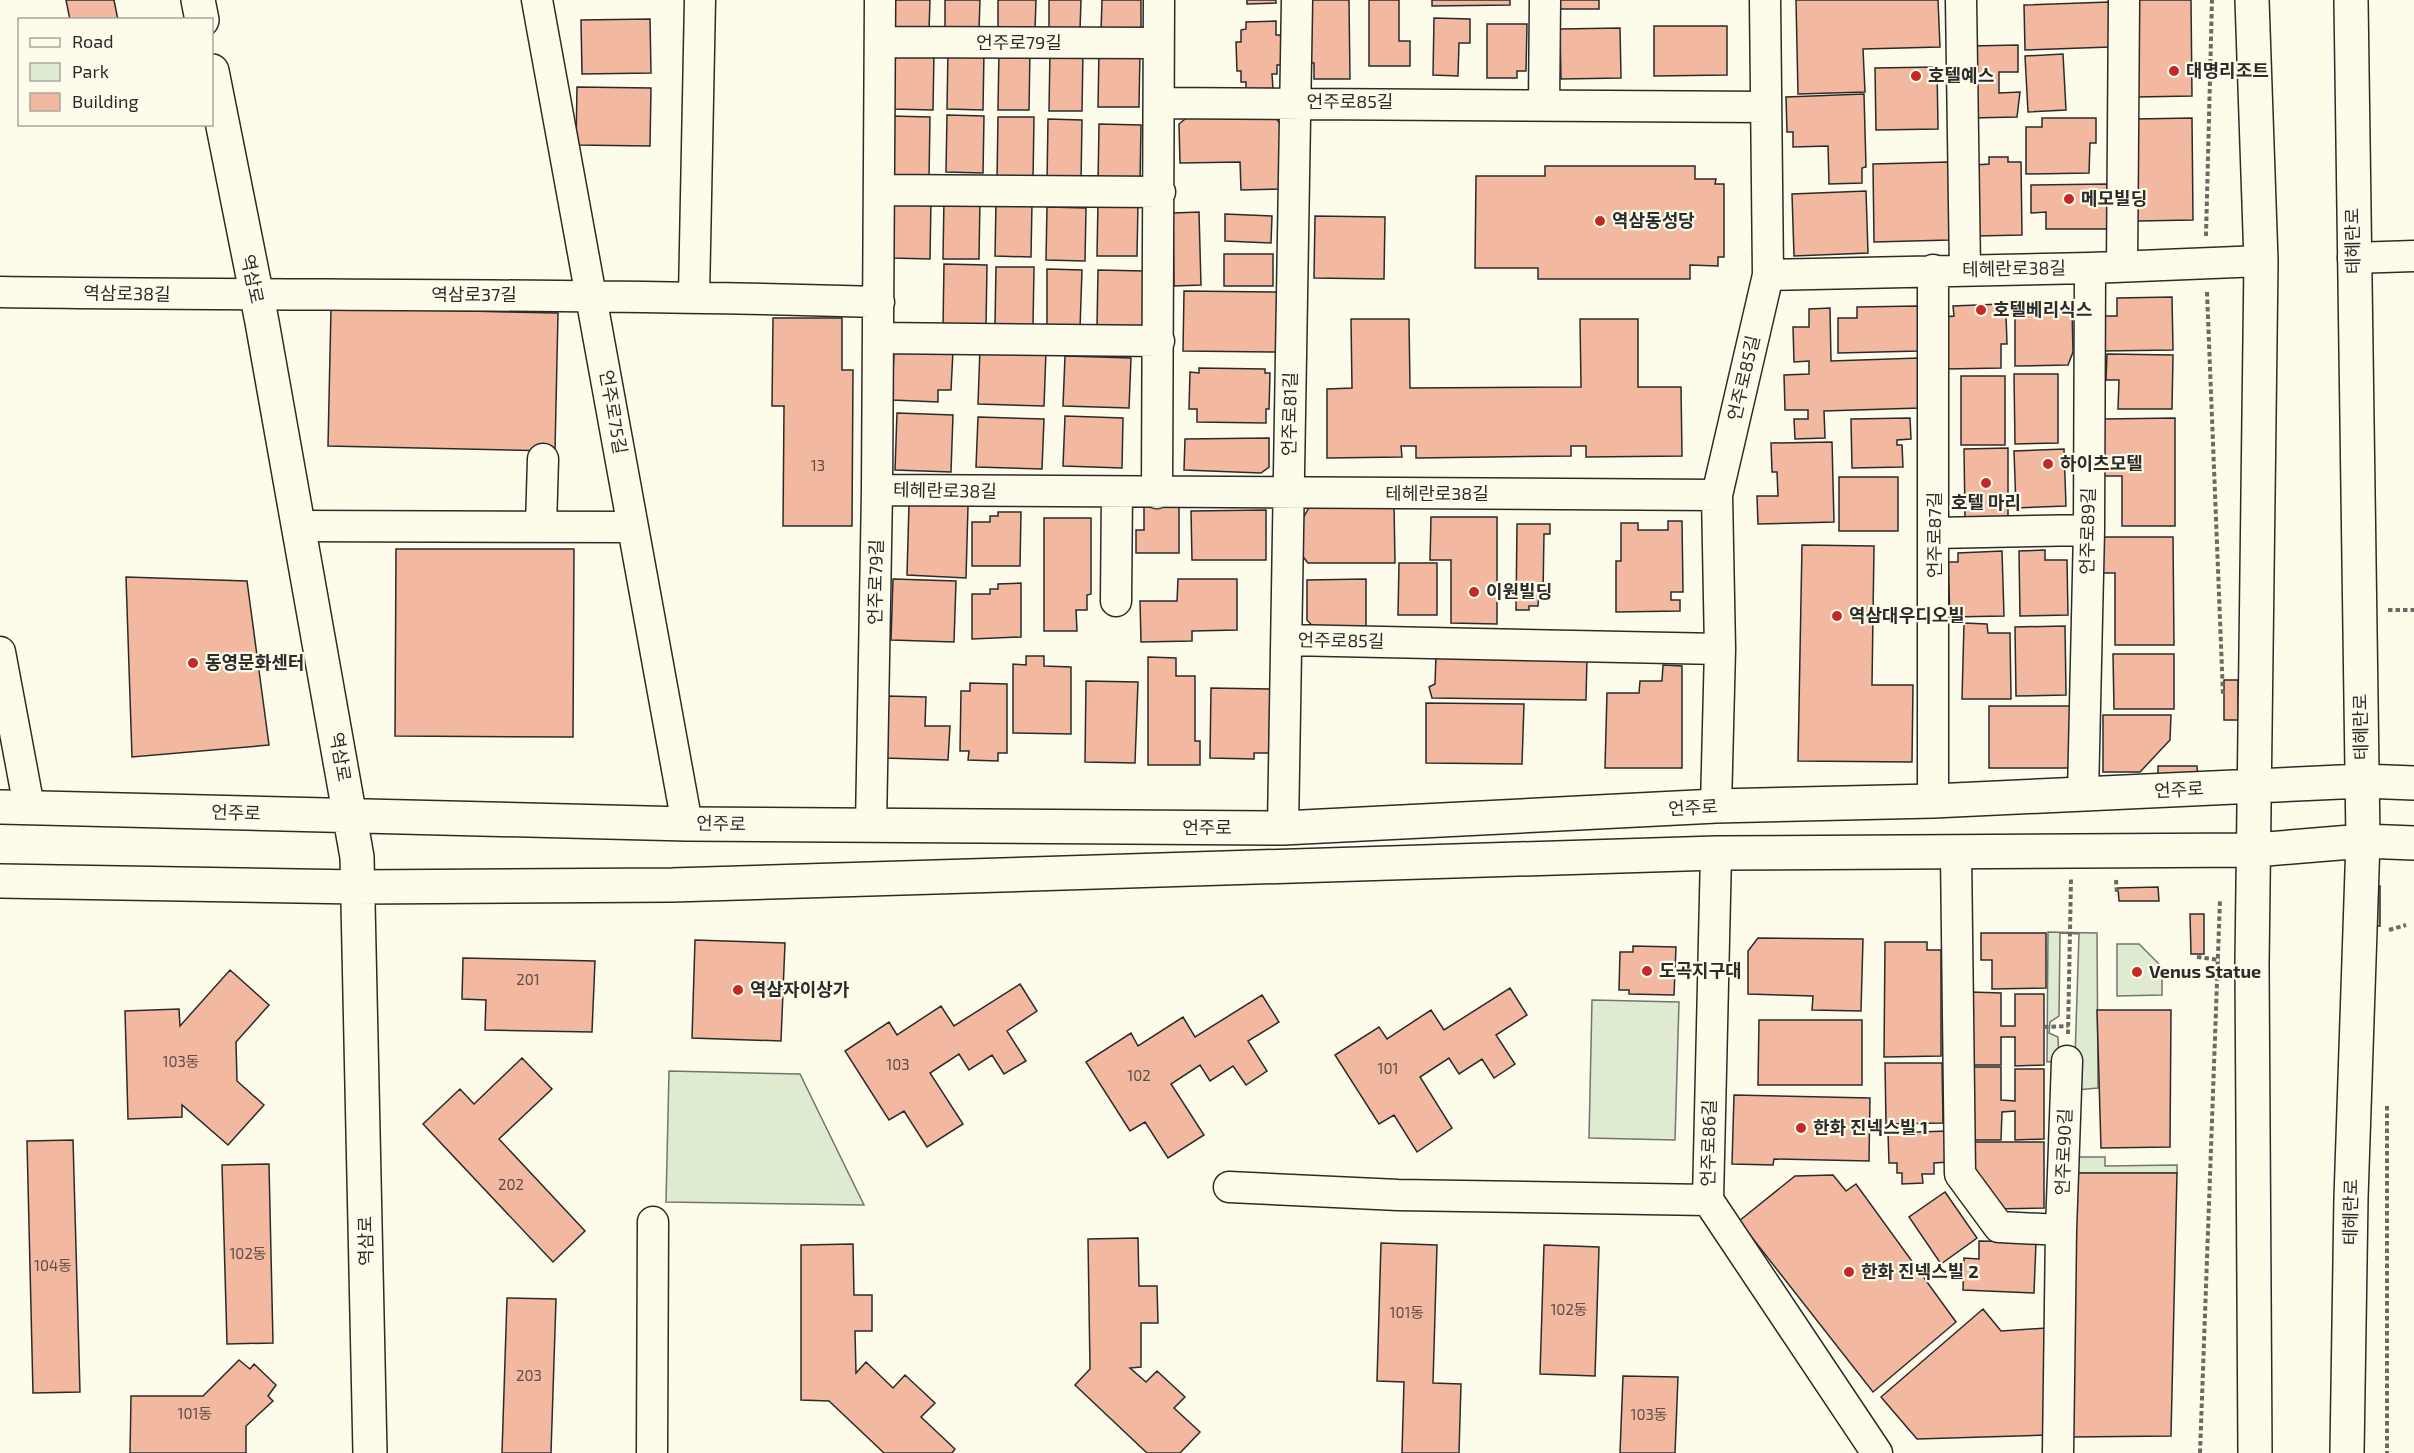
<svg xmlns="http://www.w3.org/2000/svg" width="2414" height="1453" font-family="'Exo 2','Noto Sans KR',sans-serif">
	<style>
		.green { fill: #deebd1; stroke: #74746e; stroke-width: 1.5; fill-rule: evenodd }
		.building { fill: #f2b8a0; stroke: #2b2b2b; stroke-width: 1.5 }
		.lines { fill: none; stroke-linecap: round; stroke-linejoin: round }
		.minor-casing { stroke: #2b2b2b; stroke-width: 33 }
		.major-casing { stroke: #2b2b2b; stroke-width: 36 }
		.path { stroke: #6a6964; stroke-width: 4; stroke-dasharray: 4.5 3; stroke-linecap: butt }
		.minor { stroke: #fdfbea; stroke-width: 30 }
		.major { stroke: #fdfbea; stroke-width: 33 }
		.poi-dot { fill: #c62828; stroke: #fdfbea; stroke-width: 2 }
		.labels { text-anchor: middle; stroke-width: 4.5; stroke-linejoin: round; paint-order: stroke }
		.number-label { font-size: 15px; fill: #5d4e48 }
		.street-label { font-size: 18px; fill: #2b2b2b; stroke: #fdfbea }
		.poi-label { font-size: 18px; font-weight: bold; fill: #2b2b2b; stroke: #fdfbea; text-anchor: start }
	</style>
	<rect width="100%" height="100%" fill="#fdfbea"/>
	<path class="green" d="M2048 932 2097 933 2098 1088 2076 1090 2059 1061 2047 1062ZM2060 933 2079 934 2075 1058 2059 1059 2058 1037 2049 1033 2050 1022 2059 1016Z
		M2117 944H2139L2162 967V995L2117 996Z
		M1592 1000 1679 1002 1675 1140 1589 1138Z
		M669 1071 800 1074 864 1205 666 1202Z
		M2075 1157H2105V1166L2177 1165V1173H2075Z"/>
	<path class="building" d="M66 0H114L118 20H70Z
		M894 0H930L929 31 893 30Z
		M945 0H980L979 30H945Z
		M998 0H1036L1035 30H998Z
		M1049 0H1081L1080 30H1049Z
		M1102 0H1141V34L1101 33Z
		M1247 0H1276V3L1247 4Z
		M1306 0H1349L1350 79H1314V63H1306Z
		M1369 0H1399V41H1410V66H1369Z
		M1432 0H1510V5L1432 6Z
		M1560 0H1599V9H1560Z
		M1796 0H1938L1940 47 1863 49 1865 92 1798 94Z
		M2134 0H2191L2192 96 2136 97Z
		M2109 2 2110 47 2025 50 2024 5Z
		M1434 18 1470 19V43H1459L1458 76 1433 75Z
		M650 19 651 73 582 74 581 20Z
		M1276 21V35H1280L1283 45V65H1277V74H1272L1273 89H1246V82H1241V71H1237L1236 42H1241V30L1246 29V22Z
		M1487 24H1527L1526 71H1517V78H1487Z
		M1654 26H1727V75L1654 76Z
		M1620 28 1621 78 1561 79 1560 29Z
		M2018 45V72H1999V93L2020 92 2017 117 1971 118 1970 46Z
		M999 49 1030 50 1029 110H998Z
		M948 50 984 51 983 110 947 109Z
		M1050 50H1083L1082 111H1049Z
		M903 51H934L933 110 892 109 893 61Z
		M1099 51H1140L1139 107H1098Z
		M2063 54 2066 110 2028 112 2025 56Z
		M1937 67 1938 129 1876 130 1875 68Z
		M577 87 651 88 650 146 576 145Z
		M1864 94 1866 167 1862 168V183L1829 184 1828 146 1793 147V132H1787L1786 97Z
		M947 115 984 116 983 173 946 172Z
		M1190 115H1273L1285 129V189L1241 190 1240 162 1180 163 1179 124Z
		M890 116 930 117 929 179 889 178Z
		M998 117H1034L1033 180H997Z
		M2042 118H2096V143H2090L2089 173 2026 174V127H2042Z
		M2192 118 2193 220 2137 221 2136 119Z
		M1048 119 1082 120 1081 182H1047Z
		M1099 124 1141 125 1140 182H1098Z
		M1989 157H2008V162H2021L2022 235 1976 236 1975 165 1989 164Z
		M1949 162 1950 240 1874 242 1873 164Z
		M1545 166H1695V179H1716L1715 184H1724V257H1718V266L1690 265V279H1538V268H1475L1476 176H1545Z
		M2107 184 2108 229H2046V212L2031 213V185Z
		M1866 191 1868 253 1794 256 1792 194Z
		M944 198H980L979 259H943Z
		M893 199H931L930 259 892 258Z
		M1098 201H1138L1137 256H1097Z
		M996 203H1032L1031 257 995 256Z
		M1047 207 1086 208 1085 261 1046 260Z
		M1199 212 1201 285 1174 286 1173 213Z
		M1225 214 1272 216 1271 243 1225 241Z
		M1315 216 1385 217 1384 279 1314 278Z
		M1224 254H1273V286H1224Z
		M944 264 987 265 986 327 943 326Z
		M996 267H1034L1033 325H995Z
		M1047 269 1082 270 1080 329 1047 328Z
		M1098 270 1144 271V326H1097Z
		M1184 291 1278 292 1277 352 1183 351Z
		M2172 297 2173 350 2101 351V316H2117V298Z
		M2001 304V315H2006L2007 344H2001V368L1946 369 1945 317 1954 316 1953 306Z
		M1918 306 1919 351 1838 353V318H1857V307Z
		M331 308 558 313 555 451 328 446Z
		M1830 308 1831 361 1919 358 1920 408 1824 411 1825 438 1795 439 1794 419H1808V410H1785L1784 375 1809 374V361L1794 362 1793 327H1809V309Z
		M2015 310H2072L2073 352 2068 365 2015 366Z
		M773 318H842V370H853L852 526H783L784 406H772Z
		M1351 319H1409L1410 388 1581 387 1580 319H1638V387H1681L1682 456 1586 457V446H1571V456L1416 458V446H1401L1402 457 1327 458V389L1352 388Z
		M980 348 1046 351 1044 406 978 404Z
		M894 350 953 351 951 390H938V402L892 400Z
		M2107 354 2173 355 2172 409H2118L2119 380H2106Z
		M1065 356 1131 358 1129 408 1063 406Z
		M1199 368 1265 369V373H1270L1269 409H1266V423L1197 422V409H1189L1190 372 1199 373Z
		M2014 374H2058V443L2015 444Z
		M1961 376H2005V445H1961Z
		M897 413 953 415 951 472 895 470Z
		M1065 416 1123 418 1122 468 1063 466Z
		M978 417 1044 419 1042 469 976 467Z
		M1910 418 1911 439 1897 440V445H1902L1903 467 1852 468 1851 419Z
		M2175 418V526H2122V476H2103V419Z
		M1269 438V467L1261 473 1184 470 1185 439Z
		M1832 442 1834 522 1758 524 1757 496H1778L1777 472H1772L1771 443Z
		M2008 448V518H1965L1964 449Z
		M2064 449 2066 506 2016 508 2014 451Z
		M1839 477H1898V531H1839Z
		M909 504 968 506 966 578 907 575Z
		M1394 505 1395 563H1308L1300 553V523L1310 506Z
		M1144 506H1179V553H1136V530H1144Z
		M1266 510V560H1192L1191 511Z
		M998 512H1021L1020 566H972V522H990V516H998Z
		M1431 517H1497V624L1451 623V560H1430Z
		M1044 518H1091V594L1087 595V610H1076L1077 631H1044Z
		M1668 521H1682L1683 592H1671V600H1680V611L1616 612V561H1621V523H1638V530H1668Z
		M1517 524H1550V534H1544L1543 594H1539L1538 606H1529V610H1516Z
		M2100 537H2173L2174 645H2115V573H2101Z
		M1802 545 1874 546 1872 685H1913L1912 762 1798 761Z
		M396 549H574L573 737 395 736Z
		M2045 550V560H2067L2068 615 2020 616 2019 551Z
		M2002 551 2004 616 1950 617 1948 562H1958V553Z
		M1399 563H1437V615H1398Z
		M126 577 247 581 269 745 132 757Z
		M893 579 956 581 954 642 891 640Z
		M1178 579H1237V630L1192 631V641L1141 642 1140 601H1177Z
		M1366 579V631L1318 632 1307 620V580Z
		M1021 583V637L972 639V594H990V589H998V584Z
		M1964 623 1987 624 1988 633H2010L2011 699H1962Z
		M2065 626 2066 695 2016 696 2015 627Z
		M2113 654H2174V709H2114Z
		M1436 655 1587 657 1586 700 1432 698 1429 687 1435 684Z
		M1026 656H1044V666L1071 667V734L1013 733V664L1026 665Z
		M1148 657 1176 658V676H1195V741H1200V765H1148Z
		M1663 665 1682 666V768H1605L1607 693H1639L1640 681H1662Z
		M2224 680H2238V720H2224Z
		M1086 681 1138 682 1135 763 1085 762Z
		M970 683 1007 684V753H998V761L968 760 969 751H960L961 691H970Z
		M1211 688 1270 689 1269 753H1254V759L1210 758Z
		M887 696 926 697 925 726H950L948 760 885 758Z
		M1426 703 1524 704 1522 764 1426 763Z
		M1989 706H2078L2077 768H1989Z
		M2103 715H2171L2170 740 2140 772H2103Z
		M2158 766H2197L2198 779 2158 780Z
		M2366 886H2380V926H2366Z
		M2158 887 2159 901H2119L2118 888Z
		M2190 914H2204V954H2191Z
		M1981 933H2046V988L1992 989V960H1981Z
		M1758 938 1863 939 1861 1011 1812 1010 1813 996 1748 994V951Z
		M695 940 785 943 781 1041 692 1038Z
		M1885 942H1927V950H1941V1056L1884 1057Z
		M1633 946 1676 947 1674 995 1629 994V990H1619L1620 952H1633Z
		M463 958 595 961 592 1032 485 1030 486 1000 462 999Z
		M230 970 269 1005 236 1042 237 1081 264 1105 228 1145 182 1105V1117L128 1119 125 1011 179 1009 180 1026Z
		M1020 984 1037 1011 1007 1031 1026 1061 1004 1074 992 1055 969 1070 959 1054 930 1073 963 1124 927 1147 904 1111 889 1120 845 1051 889 1022 897 1035 941 1006 954 1026Z
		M1510 988 1527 1015 1496 1035 1515 1064 1494 1078 1482 1059 1459 1074 1449 1058 1420 1077 1452 1128 1417 1152 1394 1115 1379 1124 1335 1055 1379 1027 1387 1039 1431 1010 1444 1030Z
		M1971 992 2001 993V1026H2015V994H2044V1065L2015 1066V1037H2001V1065H1971Z
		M1262 995 1279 1022 1248 1041 1267 1071 1246 1085 1233 1066 1210 1081 1200 1065 1171 1084 1204 1135 1168 1158 1145 1122 1130 1131 1086 1062 1131 1033 1138 1046 1183 1017 1195 1037Z
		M2097 1010H2171L2170 1147 2101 1148Z
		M1759 1020H1862V1085H1758Z
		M522 1058 552 1089 499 1139 585 1231 553 1262 423 1124 460 1089 474 1104Z
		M1885 1063H1942L1943 1123 1886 1124Z
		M1972 1067H2001V1100L2015 1101V1069H2044V1139L2015 1140V1111L2002 1112 2001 1140H1972Z
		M1734 1095 1870 1098 1869 1161 1774 1159 1773 1165 1732 1164Z
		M1948 1131 1949 1162 1934 1163V1174H1922L1923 1183 1902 1184V1173H1897V1163H1889L1888 1133Z
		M73 1140 80 1392 33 1393 27 1141Z
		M1972 1142H2044V1208L1992 1209 1973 1180Z
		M269 1164 273 1343 227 1344 222 1165Z
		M2075 1173H2177L2171 1436 2072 1437Z
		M1833 1175 1846 1191 1856 1184 1956 1322 1873 1392 1739 1221 1795 1176Z
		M1945 1192 1977 1238 1941 1264 1909 1217Z
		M1138 1238 1139 1286H1157L1158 1323H1141V1367L1130 1368 1146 1382 1157 1371 1185 1397 1174 1408 1200 1432 1180 1453H1147L1075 1385 1090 1369 1088 1239Z
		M1979 1241 2036 1242 2034 1293 1963 1290 1964 1258 1979 1259Z
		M1381 1243 1437 1245 1433 1383 1461 1384 1459 1453H1402L1404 1382 1377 1381Z
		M853 1244 854 1295H872V1331H855L856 1373 866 1362 893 1388 905 1375 935 1403 921 1417 955 1449 952 1453H884L829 1401 801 1400V1245Z
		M1544 1245 1599 1247 1595 1376 1540 1374Z
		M507 1298 556 1299 551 1453H502Z
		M1983 1309 2001 1331 2046 1328 2047 1435 1917 1439 1881 1397Z
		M239 1360 250 1369 254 1364 276 1385 268 1396 273 1401 246 1426V1453H130L131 1396H203Z
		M1623 1376 1678 1377 1675 1453H1620Z"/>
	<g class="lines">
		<g class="minor-casing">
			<path id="minor" d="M537 0 687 824
				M1961 0 1965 270
				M880 42 1158 43
				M1159 103 1766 107
				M1544 104 1545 0
				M880 190 1160 192
				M2353 258 2414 256
				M2122 266 2124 0
				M1768 275 2090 268 2261 261
				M0 292C293 296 586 293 879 302
				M694 296 700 0
				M879 338 1159 341
				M877 490 1717 495
				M1157 493 1159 0
				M298 526 633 527
				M541 527 543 459
				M1935 533 2089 530
				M1116 601 1117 492
				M1287 640 1720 649
				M0 652 29 807
				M2083 794 2089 530 2090 268
				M1933 801V270
				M1716 806 1720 649 1717 495 1768 275 1765 0
				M871 826 877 490 880 0
				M1283 828 1297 0
				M1716 853 1708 1200 1877 1453
				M1956 853 1960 1174 1999 1227 2061 1230
				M1229 1187 1398 1195 1708 1200
				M652 1453 653 1222
				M2058 1453 2061 1230 2067 1061"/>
		</g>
		<g class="major-casing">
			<path id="major" d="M198 0 202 20
				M2252 0 2261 261 2252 964 2255 1453
				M212 71 262 322 357 857 370 1453
				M0 807 687 824 1283 828 1716 806 1933 801 2362 781 2414 783
				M0 881 358 887 672 885 1716 853 2255 850 2363 841 2414 843
				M2347 1453 2351 1198 2363 841 2351 0"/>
		</g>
		<path class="path" d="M2206 236 2212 0
			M2207 292 2223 695
			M2388 610H2414
			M2116 880 2117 895
			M2389 930 2406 925
			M2197 957 2220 960
			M2044 1027 2068 1026
			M2068 1034 2071 879
			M2387 1106V1453
			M2200 1453 2220 899"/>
		<use href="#minor" class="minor"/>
		<use href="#major" class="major"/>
	</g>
	<g class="poi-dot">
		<circle cx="2174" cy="71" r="6"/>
		<circle cx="1916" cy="76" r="6"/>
		<circle cx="2069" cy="199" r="6"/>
		<circle cx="1600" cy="221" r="6"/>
		<circle cx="1981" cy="310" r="6"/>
		<circle cx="2048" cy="464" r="6"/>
		<circle cx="1986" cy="483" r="6"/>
		<circle cx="1474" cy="592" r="6"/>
		<circle cx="1837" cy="616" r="6"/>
		<circle cx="193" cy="663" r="6"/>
		<circle cx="1647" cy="971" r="6"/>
		<circle cx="2137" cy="972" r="6"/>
		<circle cx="738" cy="990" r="6"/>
		<circle cx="1801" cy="1128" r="6"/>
		<circle cx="1849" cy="1272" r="6"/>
	</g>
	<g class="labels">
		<g class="number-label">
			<text x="818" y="471">13</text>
			<text x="528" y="985">201</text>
			<text x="181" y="1067">103동</text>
			<text x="898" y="1070">103</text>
			<text x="1388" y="1074">101</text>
			<text x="1139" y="1081">102</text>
			<text x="511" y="1190">202</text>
			<text x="248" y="1259">102동</text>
			<text x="53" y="1271">104동</text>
			<text x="1569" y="1315">102동</text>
			<text x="1407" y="1318">101동</text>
			<text x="529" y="1381">203</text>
			<text x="195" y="1419">101동</text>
			<text x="1649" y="1420">103동</text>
		</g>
		<g class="street-label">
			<text x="1019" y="49">언주로79길</text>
			<text x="1350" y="108">언주로85길</text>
			<text transform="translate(2353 241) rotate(-91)" y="6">테헤란로</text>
			<text transform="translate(2014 269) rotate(-1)" y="6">테헤란로38길</text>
			<text transform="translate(252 279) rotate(78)" y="6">역삼로</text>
			<text transform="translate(127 294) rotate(1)" y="6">역삼로38길</text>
			<text x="474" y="301">역삼로37길</text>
			<text transform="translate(1744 378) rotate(-77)" y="6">언주로85길</text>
			<text transform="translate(613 412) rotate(80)" y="6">언주로75길</text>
			<text transform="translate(1290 414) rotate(-89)" y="6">언주로81길</text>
			<text transform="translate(945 491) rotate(1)" y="6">테헤란로38길</text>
			<text x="1437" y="500">테헤란로38길</text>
			<text transform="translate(2088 531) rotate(-89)" y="6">언주로89길</text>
			<text transform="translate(1935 535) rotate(-90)" y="6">언주로87길</text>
			<text transform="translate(876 582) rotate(-89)" y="6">언주로79길</text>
			<text transform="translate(1341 641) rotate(1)" y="6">언주로85길</text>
			<text transform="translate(2361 727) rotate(-91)" y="6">테헤란로</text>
			<text transform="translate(340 757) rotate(80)" y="6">역삼로</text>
			<text transform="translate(2179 790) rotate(-3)" y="6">언주로</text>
			<text transform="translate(1693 808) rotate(-3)" y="6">언주로</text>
			<text transform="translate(236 813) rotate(2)" y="6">언주로</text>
			<text transform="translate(721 824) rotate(1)" y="6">언주로</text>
			<text x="1207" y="834">언주로</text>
			<text transform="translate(1709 1143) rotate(-89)" y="6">언주로86길</text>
			<text transform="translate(2064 1152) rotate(-88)" y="6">언주로90길</text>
			<text transform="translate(2351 1212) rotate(-89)" y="6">테헤란로</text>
			<text transform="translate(366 1241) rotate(-91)" y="6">역삼로</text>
		</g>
		<g class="poi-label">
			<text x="2186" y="77">대명리조트</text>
			<text x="1928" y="82">호텔예스</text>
			<text x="2081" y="205">메모빌딩</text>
			<text x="1612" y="227">역삼동성당</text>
			<text x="1993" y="316">호텔베리식스</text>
			<text x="2060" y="470">하이츠모텔</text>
			<text x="1986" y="509" text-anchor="middle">호텔 마리</text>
			<text x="1486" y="598">이원빌딩</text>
			<text x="1849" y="622">역삼대우디오빌</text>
			<text x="205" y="669">동영문화센터</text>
			<text x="1659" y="977">도곡지구대</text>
			<text x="2149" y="978">Venus Statue</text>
			<text x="750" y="996">역삼자이상가</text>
			<text x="1813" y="1134">한화 진넥스빌 1</text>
			<text x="1861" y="1278">한화 진넥스빌 2</text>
		</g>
	</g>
	<rect x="18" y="18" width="195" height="108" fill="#fdfbea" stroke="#a9a89e" stroke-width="1.5"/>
	<rect x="30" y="38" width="30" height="9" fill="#fdfbea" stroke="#a9a89e" stroke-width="1.5"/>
	<text x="72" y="48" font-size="18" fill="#2b2b2b">Road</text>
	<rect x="30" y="63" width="30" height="18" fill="#deebd1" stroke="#a9a89e" stroke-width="1.5"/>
	<text x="72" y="78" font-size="18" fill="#2b2b2b">Park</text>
	<rect x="30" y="93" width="30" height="18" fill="#f2b8a0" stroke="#a9a89e" stroke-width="1.5"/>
	<text x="72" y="108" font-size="18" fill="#2b2b2b">Building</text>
</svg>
